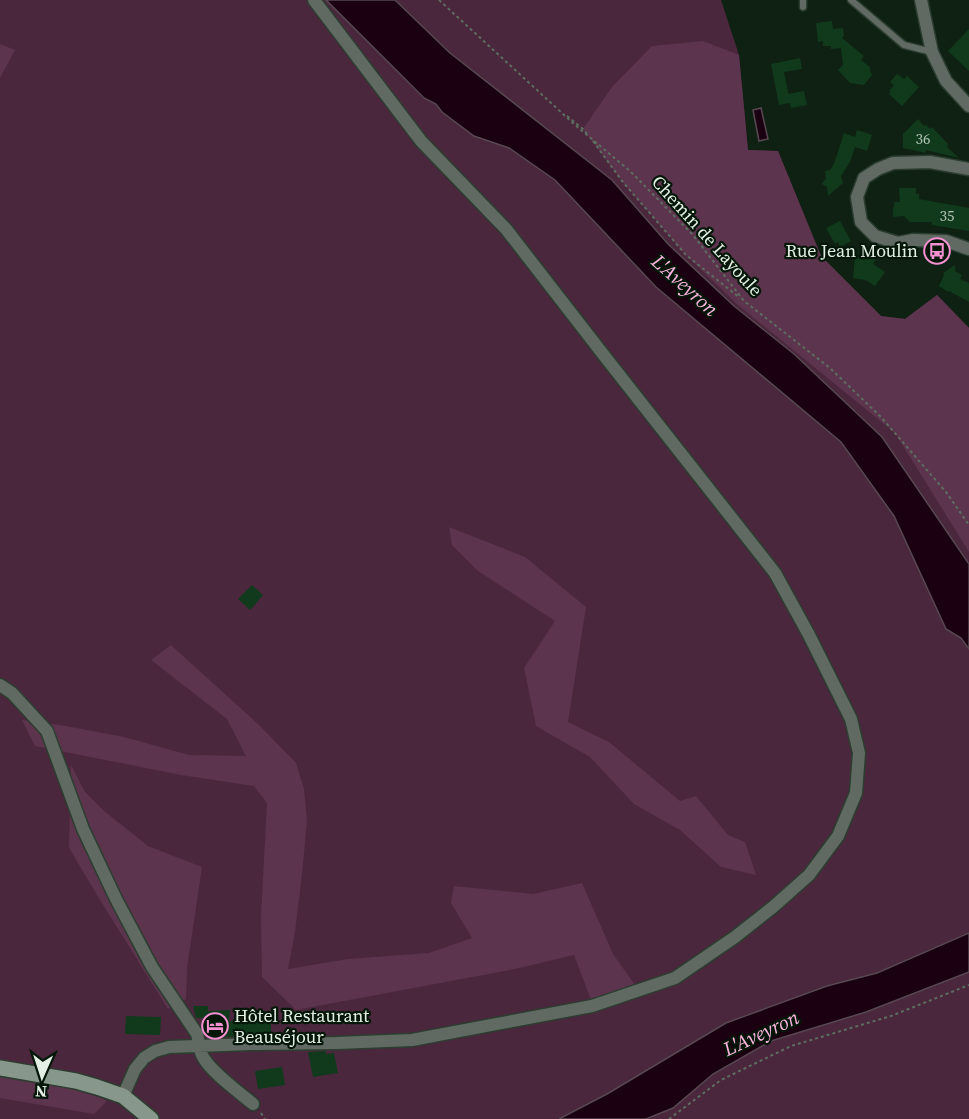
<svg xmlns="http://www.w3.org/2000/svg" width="969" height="1119" font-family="'Source Serif 4',serif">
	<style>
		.green { fill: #4a273d }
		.forest { fill: #5c344d }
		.water { fill: #1a0011; stroke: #574851; stroke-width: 1.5 }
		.building { fill: #113a1d }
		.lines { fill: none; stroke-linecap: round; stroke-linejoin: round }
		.lane-casing { stroke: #2c3e30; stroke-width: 9 }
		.street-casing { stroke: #2c3e30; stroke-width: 15 }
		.secondary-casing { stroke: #2c3e30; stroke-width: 18 }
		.path { stroke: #5d6e60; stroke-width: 2; stroke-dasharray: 3 3; stroke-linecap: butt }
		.lane { stroke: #616a62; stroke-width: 6 }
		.street { stroke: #616a62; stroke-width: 12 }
		.secondary { stroke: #88978b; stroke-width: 15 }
		.labels { text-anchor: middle; stroke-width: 4.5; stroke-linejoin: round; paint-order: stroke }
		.number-label { font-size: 15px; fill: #afc2b3 }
		.street-label { font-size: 18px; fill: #e4f0e5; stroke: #051709 }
		.poi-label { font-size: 18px; fill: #e4f0e5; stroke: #051709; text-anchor: end }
		.water-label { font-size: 20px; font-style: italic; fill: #fbb4e0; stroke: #051709 }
	</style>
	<rect width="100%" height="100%" fill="#0e2112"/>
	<path class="green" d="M0 0H721L739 55 748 150 778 151 821 256 881 316 905 319 937 295 969 328V1119H0Z"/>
	<path class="forest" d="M703 41 739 55 748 150 778 151 821 256 881 316 905 319 937 295 969 328V552L895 433 738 305 686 255 622 181 583 129 612 87 652 46Z
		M0 44 15 50 0 78Z
		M449 527 525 557 586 607 568 722 609 742 680 801 696 796 728 835 745 842 756 875 721 867 680 830 634 804 590 757 536 726 524 668 555 621 478 571 452 545Z
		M171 645 259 725 296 763 304 789 307 821 302 874 295 932 288 969 348 959 429 953 472 938 451 903 454 886 533 894 582 883 613 954 635 985 596 1013 574 955 515 969 296 1010 262 977 261 915 267 803 254 786 181 775 35 746 22 720 66 726 124 737 189 755 246 756 227 719 151 660Z
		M71 765 85 792 103 810 148 846 202 867 187 968 186 999 168 1009 100 900 69 848Z
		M0 1076C34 1082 76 1086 107 1101L94 1114 0 1098Z"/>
	<path class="water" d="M326 0H395L450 53 612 180 668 244 734 306 794 354 882 437 969 564V649L961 638 946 629 894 516 841 442 656 287 555 180 509 148 474 136 442 112 436 104 424 98Z
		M761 108 768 139 759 141 753 110Z
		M969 933V972L866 1012 771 1041 713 1074 673 1108 646 1119H559L607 1094 726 1023 827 986 877 973Z"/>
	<path class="building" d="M832 21 833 29 843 28 844 36 842 38 864 56 861 60 870 67V70L872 75 864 85 850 83 838 70 843 65 841 48 831 49V46H823V41L818 42 816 23Z
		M969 29V71L948 51Z
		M800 58 802 69 784 72 790 102 788 94 804 91 807 105 791 108 790 103 779 105 771 64Z
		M897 74 904 79 907 76 919 87 902 106 889 94 891 92 889 91 894 85 890 82Z
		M918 119 924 126 926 125 930 129 932 127 948 144 947 147 959 158 926 150V153L903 148V134Z
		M857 130 872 135 867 151 855 147 850 162 841 176 843 183 828 196 827 187 822 184 826 178 825 171 830 170 834 164 844 133 855 137Z
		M899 188H916V194H919V199L969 208V231L932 225V222H910L904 216 893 217V207H894V202H900Z
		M840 221 851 241 840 247 838 242 835 244 826 228Z
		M855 257 876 259 873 264 885 272 875 286 866 280 853 278Z
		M955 265V271L962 275 960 279 969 283V302L949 291 948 292 939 286 944 275 943 273Z
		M252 585 263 595 250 610 238 599Z
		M193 1006H208V1011L230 1010 229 1021H256V1018H271V1036L207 1037 206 1018H196Z
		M126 1016 161 1017 160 1035 125 1034Z
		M326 1051V1054L334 1053 338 1073 313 1077 308 1052Z
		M282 1067 285 1085 258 1089 255 1071Z"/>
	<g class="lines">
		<g class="lane-casing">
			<path id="lane" d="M851 0 904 45 932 52
				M803 7V0"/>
		</g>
		<g class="street-casing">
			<path id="street" d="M921 0 932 52 946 81 969 106
				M969 169 930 162 893 163 878 169 864 178 857 197 861 222 875 236 898 243 913 240 946 241 969 249
				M0 685 12 693 47 731 83 829 116 899 152 967 197 1034C199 1042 199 1050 203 1057 212 1073 239 1092 253 1104
				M123 1096 135 1069 144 1058 155 1051 169 1047 251 1044 337 1043 412 1040 592 1006 675 978 735 937 773 907 809 875 838 836 856 793 859 753 851 719 809 635 775 573 606 358 506 229 421 141 314 0"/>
		</g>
		<g class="secondary-casing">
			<path id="secondary" d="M0 1068 76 1081 97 1087 123 1096 151 1119"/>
		</g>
		<path class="path" d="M439 0 575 125 630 171 693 235 744 301 830 368 881 417 946 492 969 525
			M567 116 583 129 587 134
			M593 141 622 181 686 255 740 298
			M261 1113 265 1119
			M669 1119 721 1080 791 1046 891 1016 969 985"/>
		<use href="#lane" class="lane"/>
		<use href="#street" class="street"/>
		<use href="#secondary" class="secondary"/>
	</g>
	<defs>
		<g id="bus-ring" transform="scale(1.35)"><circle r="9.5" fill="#051709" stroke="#f590d1" stroke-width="1.5"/><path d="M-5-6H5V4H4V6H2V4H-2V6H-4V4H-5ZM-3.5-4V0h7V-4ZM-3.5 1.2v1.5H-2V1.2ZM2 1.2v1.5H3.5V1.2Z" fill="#f590d1"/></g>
		<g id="hotel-ring" transform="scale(1.35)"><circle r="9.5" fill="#051709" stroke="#f590d1" stroke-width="1.5"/><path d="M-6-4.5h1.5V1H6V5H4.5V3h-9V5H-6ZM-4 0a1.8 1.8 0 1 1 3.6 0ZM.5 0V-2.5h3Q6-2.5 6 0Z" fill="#f590d1"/></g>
	</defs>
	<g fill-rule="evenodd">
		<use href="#bus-ring" x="937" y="251"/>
		<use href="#hotel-ring" x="215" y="1026"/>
	</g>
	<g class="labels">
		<g class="number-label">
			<text x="923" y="144">36</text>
			<text x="947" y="221">35</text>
		</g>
		<g class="street-label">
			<text transform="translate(707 236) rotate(48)" y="6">Chemin de Layoule</text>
		</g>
		<g class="poi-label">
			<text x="918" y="257">Rue Jean Moulin</text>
			<text x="234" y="1022" text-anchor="start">Hôtel Restaurant<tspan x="234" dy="21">Beauséjour</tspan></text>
		</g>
		<g class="water-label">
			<text transform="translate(685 285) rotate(42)" y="7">L'Aveyron</text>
			<text transform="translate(761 1033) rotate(-25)" y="7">L'Aveyron</text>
		</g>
	</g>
	<g transform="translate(42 1077) rotate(183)" stroke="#051709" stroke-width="4.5" paint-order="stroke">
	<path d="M0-4.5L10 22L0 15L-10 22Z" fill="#e4f0e5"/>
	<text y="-9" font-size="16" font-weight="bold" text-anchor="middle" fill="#e4f0e5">N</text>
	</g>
</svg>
